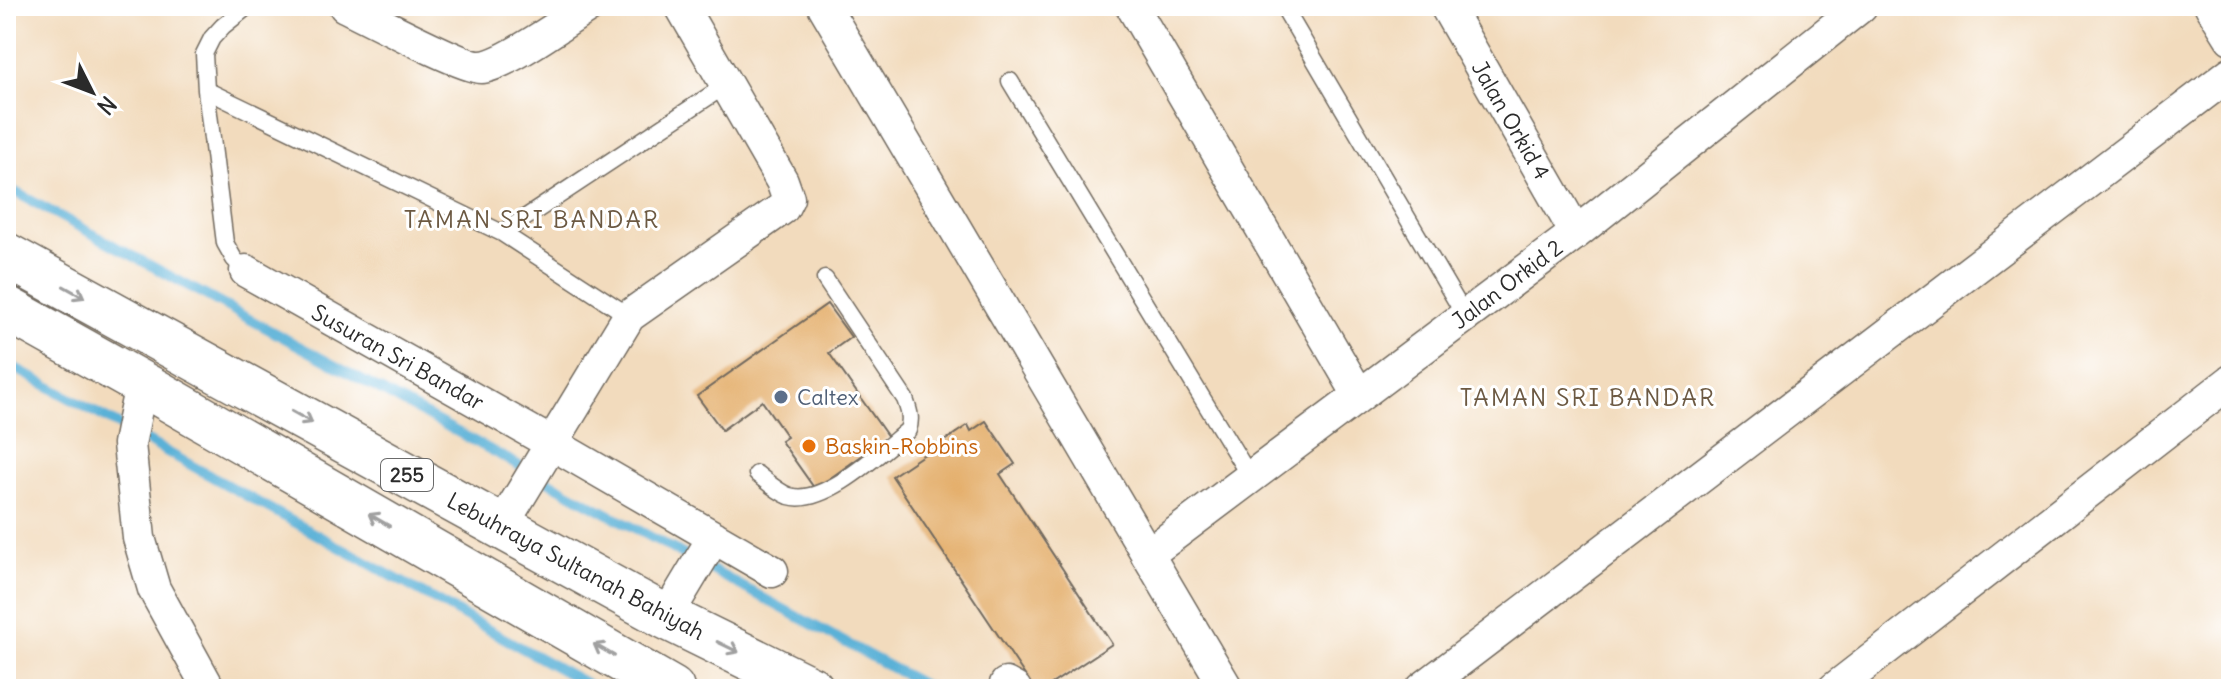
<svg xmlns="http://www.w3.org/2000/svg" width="2237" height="695" font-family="Delius,sans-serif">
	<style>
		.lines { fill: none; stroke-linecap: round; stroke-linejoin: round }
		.stream { stroke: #5ab1d7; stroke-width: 10 }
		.building { fill: #e4af6c }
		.lane-casing { stroke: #71695e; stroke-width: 19 }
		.street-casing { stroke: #71695e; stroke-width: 35 }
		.primary-casing { stroke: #71695e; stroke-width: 47 }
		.lane { stroke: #fff; stroke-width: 16 }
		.street { stroke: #fff; stroke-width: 32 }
		.primary { stroke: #fff; stroke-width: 44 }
		.oneway { stroke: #a0a0a0 }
		.service-dot { fill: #5c6f8a; stroke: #fff; stroke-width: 3 }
		.food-dot { fill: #e8710a; stroke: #fff; stroke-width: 3 }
		.labels { text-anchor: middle; stroke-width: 6; stroke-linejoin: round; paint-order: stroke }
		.shield { fill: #fff; stroke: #6b6b6b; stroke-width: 2 }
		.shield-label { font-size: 20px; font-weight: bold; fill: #2b2b2b }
		.street-label { font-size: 22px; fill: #2b2b2b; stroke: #fff }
		.service-label { font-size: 22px; fill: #4e5e75; stroke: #fff; text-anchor: start }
		.food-label { font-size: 22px; fill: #c56008; stroke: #fff; text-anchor: start }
		.neighbourhood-label { font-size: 24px; letter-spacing: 2px; fill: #6c5942; stroke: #fff }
	</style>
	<rect width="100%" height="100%" fill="#fff"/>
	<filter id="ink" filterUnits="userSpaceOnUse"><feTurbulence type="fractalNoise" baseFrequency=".0125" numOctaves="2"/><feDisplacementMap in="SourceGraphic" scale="16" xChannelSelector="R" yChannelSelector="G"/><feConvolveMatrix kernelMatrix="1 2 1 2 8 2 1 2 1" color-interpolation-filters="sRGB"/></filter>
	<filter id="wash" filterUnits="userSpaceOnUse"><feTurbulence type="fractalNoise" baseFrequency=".006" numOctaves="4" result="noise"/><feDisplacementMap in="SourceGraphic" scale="32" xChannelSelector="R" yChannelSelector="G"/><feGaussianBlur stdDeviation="1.8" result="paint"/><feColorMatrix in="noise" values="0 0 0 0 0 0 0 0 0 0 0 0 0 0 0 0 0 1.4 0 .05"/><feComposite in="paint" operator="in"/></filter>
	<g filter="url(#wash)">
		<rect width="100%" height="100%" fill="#f2dbbd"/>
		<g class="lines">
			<path class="stream" d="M6 187 931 689
				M6 363 596 689"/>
		</g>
		<g id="blocks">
			<path class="building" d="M827 304 851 337 829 353 888 437 815 489 781 441 787 437 762 401 722 430 697 396Z
				M986 421 1015 464 1000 474 1112 644 1044 689H1034L892 476 968 425 971 431Z"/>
		</g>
	</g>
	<g filter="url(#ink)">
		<use href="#blocks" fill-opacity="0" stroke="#71695e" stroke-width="2"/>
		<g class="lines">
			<g class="lane-casing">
				<path id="lane" d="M1283 6 1465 316
					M1010 81 1250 477
					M206 90 502 233 629 316
					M502 233 726 85
					M246 271 234 259 225 243 206 90 204 54 212 38 223 26 248 6
					M757 474C766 481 778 492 789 496 824 507 882 451 908 430 912 418 909 411 905 399L825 279"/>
			</g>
			<g class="street-casing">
				<path id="street" d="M345 6C366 16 465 68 481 67 504 66 567 20 589 6
					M824 6 1227 689
					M1132 6 1359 395
					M1446 6 1576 233
					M2211 6 2231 38
					M246 271 551 443 772 571
					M141 384 129 444 139 538 154 589 209 689
					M501 527 629 316 783 208 788 198 782 181 681 6
					M1147 555 1576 233 1861 6
					M666 617 714 537
					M1006 684 1015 689
					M1422 689 2231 73
					M1834 689 2231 381"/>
			</g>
			<g class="primary-casing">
				<path id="primary" d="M6 255 666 617 812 689
					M6 308 160 394 672 689"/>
			</g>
			<use href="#lane" class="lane"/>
			<use href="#street" class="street"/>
			<use href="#primary" class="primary"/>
		</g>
		<defs><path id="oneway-shaft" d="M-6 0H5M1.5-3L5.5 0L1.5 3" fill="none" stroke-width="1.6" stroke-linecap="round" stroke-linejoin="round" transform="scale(2)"/></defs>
		<g class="oneway">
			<use href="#oneway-shaft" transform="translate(74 292) rotate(29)"/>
			<use href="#oneway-shaft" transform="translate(302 417) rotate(29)"/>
			<use href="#oneway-shaft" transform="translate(379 520) rotate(-150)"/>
			<use href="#oneway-shaft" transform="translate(728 647) rotate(26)"/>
			<use href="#oneway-shaft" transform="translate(604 650) rotate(-150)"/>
		</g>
	</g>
	<circle class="service-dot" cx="781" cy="397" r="8"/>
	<circle class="food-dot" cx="809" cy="446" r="8"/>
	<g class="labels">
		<rect class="shield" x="381" y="459" width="52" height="32" rx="6"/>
		<g class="shield-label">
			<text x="407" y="482">255</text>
		</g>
		<g class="street-label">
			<text transform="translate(1511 120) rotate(60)" y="8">Jalan Orkid 4</text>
			<text transform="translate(1507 284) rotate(-37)" y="8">Jalan Orkid 2</text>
			<text transform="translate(398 357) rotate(29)" y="8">Susuran Sri Bandar</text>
			<text transform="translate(576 566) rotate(28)" y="8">Lebuhraya Sultanah Bahiyah</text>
		</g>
		<g class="service-label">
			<text x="797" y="405">Caltex</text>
		</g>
		<g class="food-label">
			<text x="825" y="454">Baskin-Robbins</text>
		</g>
		<g class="neighbourhood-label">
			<text x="532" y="228">TAMAN SRI BANDAR</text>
			<text x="1588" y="406">TAMAN SRI BANDAR</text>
		</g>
	</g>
	<rect width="2237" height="695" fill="none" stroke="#fff" stroke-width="32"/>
	<g transform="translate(92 92) rotate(132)" stroke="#ffffff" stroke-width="6" paint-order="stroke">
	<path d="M0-6L14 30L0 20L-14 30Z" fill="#2b2b2b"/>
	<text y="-12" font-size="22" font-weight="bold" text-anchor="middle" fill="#2b2b2b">N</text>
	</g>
</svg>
